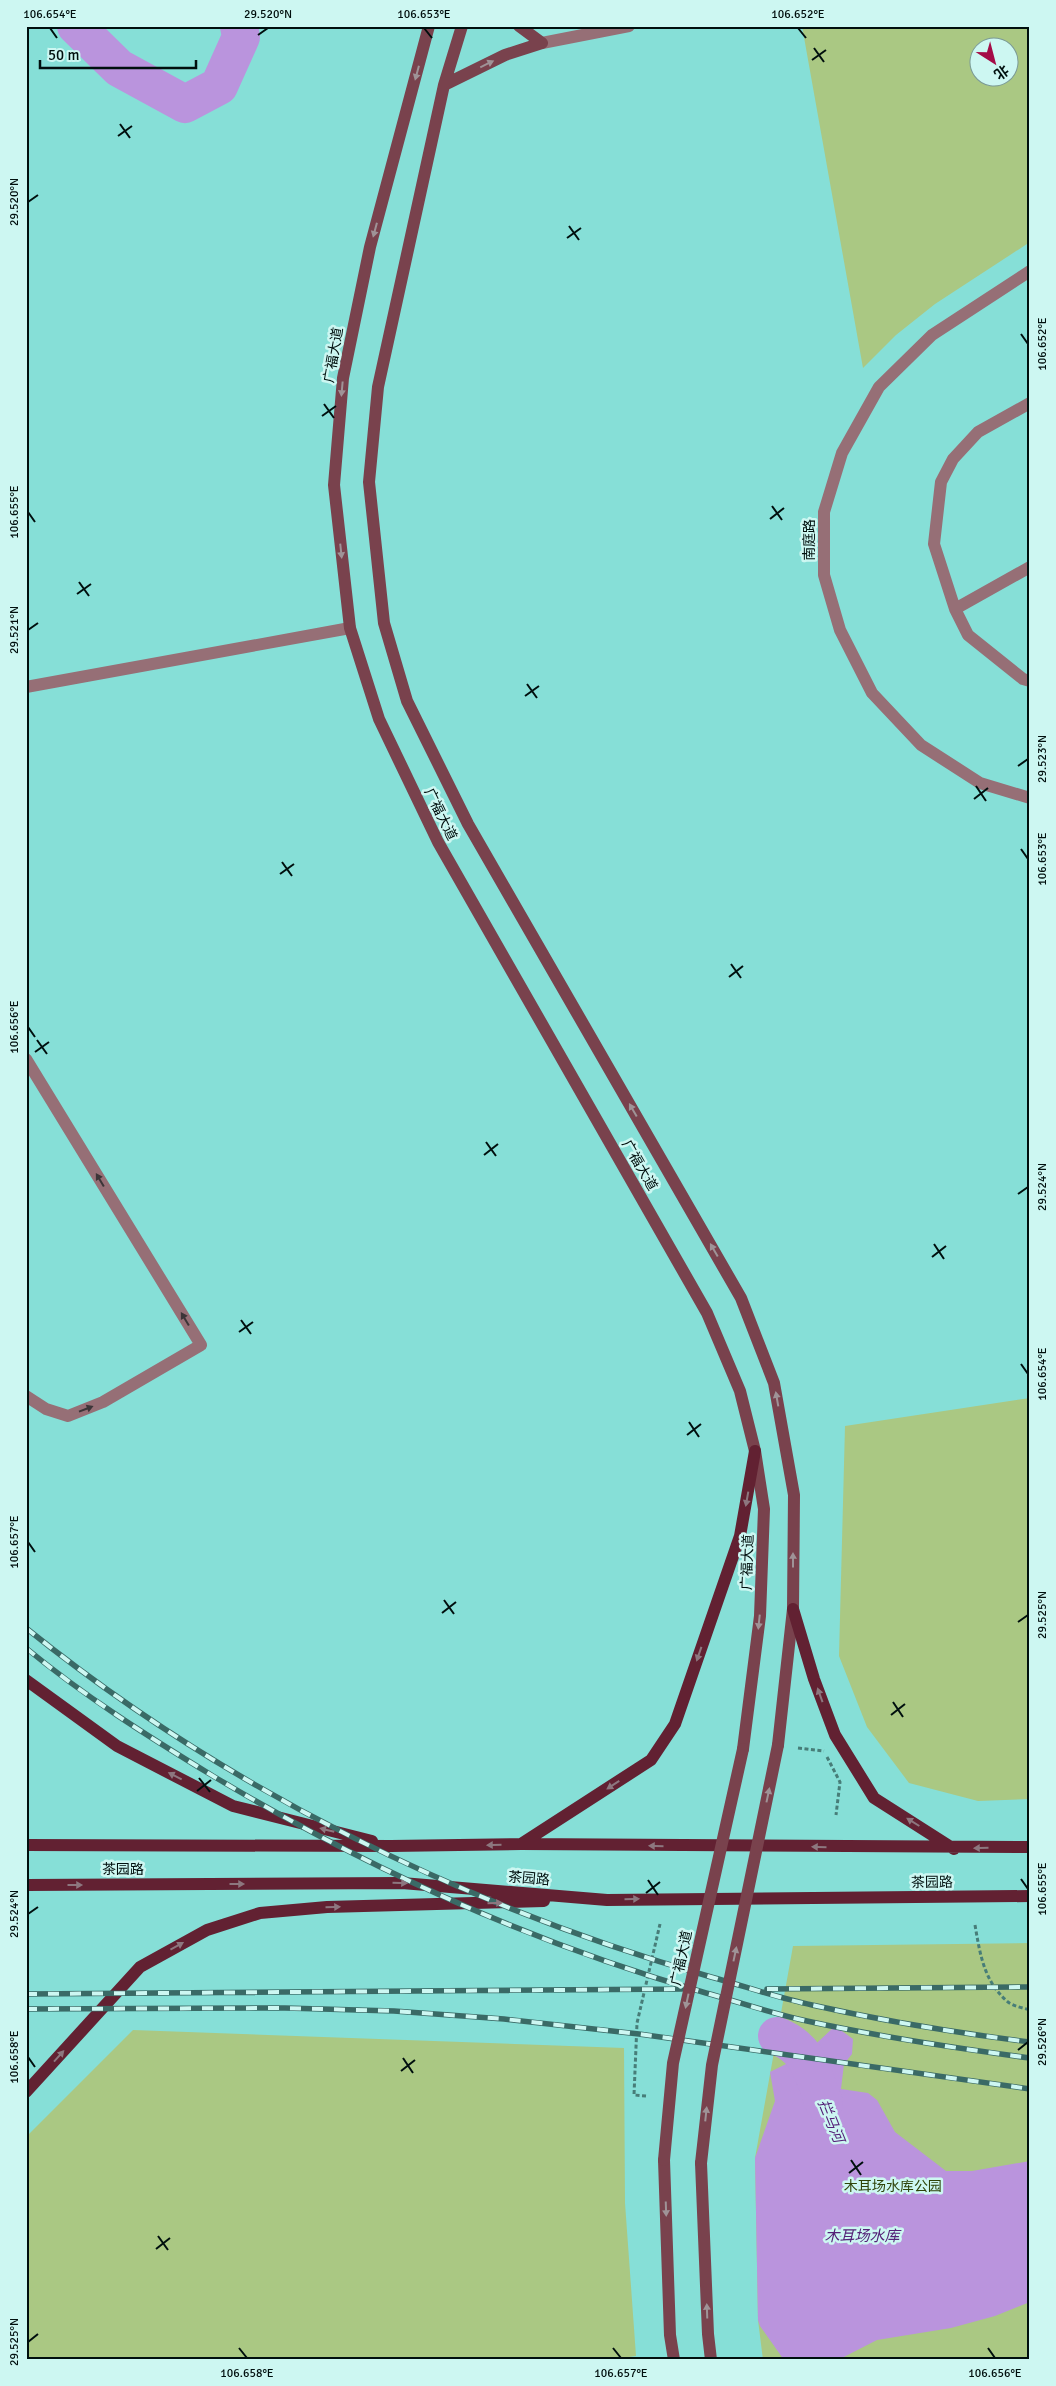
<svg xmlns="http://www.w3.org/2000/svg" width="1056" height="2386" font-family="Signika,'Noto Sans SC',sans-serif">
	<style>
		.green { fill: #aac883; fill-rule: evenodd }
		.water { fill: #ba94dd }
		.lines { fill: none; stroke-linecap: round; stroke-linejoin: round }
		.river { stroke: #ba94dd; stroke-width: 38 }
		.path { stroke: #477d78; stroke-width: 3; stroke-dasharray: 4 2.5; stroke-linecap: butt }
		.service { stroke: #966f76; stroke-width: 12 }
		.minor { stroke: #966f76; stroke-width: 12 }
		.tertiary { stroke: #966f76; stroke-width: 12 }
		.secondary { stroke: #79424d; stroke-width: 12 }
		.primary { stroke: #622132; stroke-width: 12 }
		.rail-casing { stroke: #3a6a66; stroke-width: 5.5 }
		.rail { stroke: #cdf7f2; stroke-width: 4; stroke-dasharray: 11; stroke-linecap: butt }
		.secondary-bridge { stroke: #79424d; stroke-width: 12 }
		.oneway { fill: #9f9397 }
		.oneway2 { fill: #3c3538 }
		.oneway3 { fill: #8d777f }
		.ticks { fill: none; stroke: #000f0e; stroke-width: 2 }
		.labels { text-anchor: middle; stroke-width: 5; stroke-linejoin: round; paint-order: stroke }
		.street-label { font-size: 14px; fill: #000f0e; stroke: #cdf7f2 }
		.park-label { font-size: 14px; fill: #2e4308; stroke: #cdf7f2 }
		.water-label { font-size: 15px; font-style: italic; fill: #542177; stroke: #cdf7f2 }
		.neatline { fill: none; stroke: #000f0e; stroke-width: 2 }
		.ticks-label { font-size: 12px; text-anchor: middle; fill: #000f0e }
	</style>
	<rect width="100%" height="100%" fill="#86dfd7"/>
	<path class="green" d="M802 26H1030V242L935 304 896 335 863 368ZM978 48H1008V78H978Z
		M1030 1398V1799L978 1801 909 1783 867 1727 839 1656 845 1426Z
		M1030 1943V2360H763L758 2320 755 2158 793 1946Z
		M133 2030 624 2048 625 2203 636 2356 609 2360H26V2137Z"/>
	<path class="water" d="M835 2026 853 2039 852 2054 844 2064 841 2089 868 2093 877 2100 895 2132 946 2171H972L1030 2161V2302L995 2316 951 2328 877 2340 838 2360H784L760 2326 758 2320 755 2158 775 2101 770 2072 804 2055Z"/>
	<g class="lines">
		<path class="river" d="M76 26 119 68 185 104 219 86 241 37 239 26
			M777 2036C810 2049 812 2073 824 2103"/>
		<path class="path" d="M798 1748 824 1751
			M827 1757 840 1782 836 1815
			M975 1925C980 1954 984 1982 1008 2002 1013 2006 1023 2008 1030 2010
			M646 2096 634 2095 637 2023 660 1924"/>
		<path class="service" d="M1030 403 978 432 953 459 941 482 934 544 955 609 968 635 1023 679 1030 681
			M955 609 1030 567
			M26 1059 201 1345 103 1402 68 1416 46 1409 26 1396"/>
		<path class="minor" d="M26 687 350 628"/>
		<path class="tertiary" d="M542 43 629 26
			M1030 271 932 335 879 387 842 453 824 512V575L840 630 872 693 921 745 980 783 1030 798"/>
		<path class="secondary" d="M429 26 370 247 343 378 334 485 350 628 379 719 438 842 707 1313 740 1391 755 1451 764 1509 760 1616 743 1749
			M462 26 444 85 378 387 369 482 384 623 407 701 468 824 741 1298 774 1383 794 1495 793 1609 778 1745
			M519 26 542 43
			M444 85 505 55 542 43
			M664 2160 670 2335 674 2360
			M701 2163 708 2334 711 2360"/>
		<path class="primary" d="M793 1609 814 1679 835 1735 874 1798 954 1849
			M26 1680 117 1746 233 1806 372 1841
			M521 1844 651 1760 675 1724 740 1536 755 1451
			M26 1845 391 1846 521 1844 1030 1847
			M26 1885 402 1883 607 1900 1030 1896
			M26 2092 140 1967 207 1930 260 1913 327 1907 544 1901"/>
		<g class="rail-casing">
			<path id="rail" d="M26 1628C227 1790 464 1906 711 1977 744 1986 778 1998 812 2005 884 2021 957 2033 1030 2042
				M26 1648C84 1696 149 1737 213 1776 368 1869 532 1943 706 1993 739 2002 773 2014 807 2021 880 2037 955 2048 1030 2058
				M767 1989 1030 1987
				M26 1994 682 1989
				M26 2009 285 2008 394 2011 504 2019 639 2034 1030 2089"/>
		</g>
		<use href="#rail" class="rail"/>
		<path class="secondary-bridge" d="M664 2160 673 2063 743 1749
			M701 2163 712 2065 778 1745"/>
	</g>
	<defs><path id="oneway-solid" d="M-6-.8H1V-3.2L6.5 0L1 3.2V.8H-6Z" transform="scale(1.25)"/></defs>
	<g class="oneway">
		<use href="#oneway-solid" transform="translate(487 64) rotate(-26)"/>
		<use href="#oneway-solid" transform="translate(417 73) rotate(105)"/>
		<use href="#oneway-solid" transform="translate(375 230) rotate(105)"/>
		<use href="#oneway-solid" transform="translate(342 389) rotate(95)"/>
		<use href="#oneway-solid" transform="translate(341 551) rotate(84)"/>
		<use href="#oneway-solid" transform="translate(633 1110) rotate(-120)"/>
		<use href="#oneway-solid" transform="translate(714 1250) rotate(-120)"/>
		<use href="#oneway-solid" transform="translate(777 1399) rotate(-100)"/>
		<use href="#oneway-solid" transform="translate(793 1560) rotate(-90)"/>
		<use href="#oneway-solid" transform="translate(759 1622) rotate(96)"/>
		<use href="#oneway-solid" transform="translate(768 1795) rotate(-78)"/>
		<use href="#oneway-solid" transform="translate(735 1954) rotate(-78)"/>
		<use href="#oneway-solid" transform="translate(687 2001) rotate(102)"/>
		<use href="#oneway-solid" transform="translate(706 2114) rotate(-84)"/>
		<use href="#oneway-solid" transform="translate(666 2209) rotate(88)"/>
		<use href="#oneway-solid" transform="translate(707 2311) rotate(-92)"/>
	</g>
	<g class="oneway2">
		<use href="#oneway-solid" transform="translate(100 1180) rotate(-121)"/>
		<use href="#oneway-solid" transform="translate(185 1319) rotate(-121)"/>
		<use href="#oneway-solid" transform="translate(86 1409) rotate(-21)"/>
	</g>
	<g class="oneway3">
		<use href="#oneway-solid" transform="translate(747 1499) rotate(100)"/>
		<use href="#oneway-solid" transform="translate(699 1654) rotate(109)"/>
		<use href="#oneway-solid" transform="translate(820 1695) rotate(-110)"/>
		<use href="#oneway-solid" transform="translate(175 1776) rotate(-153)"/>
		<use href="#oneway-solid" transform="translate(613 1785) rotate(147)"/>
		<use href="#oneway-solid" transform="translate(913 1822) rotate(-148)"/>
		<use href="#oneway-solid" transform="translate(327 1830) rotate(-166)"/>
		<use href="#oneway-solid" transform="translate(494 1845) rotate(179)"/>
		<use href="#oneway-solid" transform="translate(656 1846) rotate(-179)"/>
		<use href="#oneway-solid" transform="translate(819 1847) rotate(-179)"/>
		<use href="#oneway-solid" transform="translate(981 1848) rotate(179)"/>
		<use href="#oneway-solid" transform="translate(400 1883) rotate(2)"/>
		<use href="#oneway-solid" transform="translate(237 1884)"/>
		<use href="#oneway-solid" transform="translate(75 1885)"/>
		<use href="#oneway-solid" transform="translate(632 1899) rotate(-1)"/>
		<use href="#oneway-solid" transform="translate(495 1903) rotate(-2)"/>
		<use href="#oneway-solid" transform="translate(333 1907) rotate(-2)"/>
		<use href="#oneway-solid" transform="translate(177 1946) rotate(-29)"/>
		<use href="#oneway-solid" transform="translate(59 2056) rotate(-48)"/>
	</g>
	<path class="ticks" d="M50 28 57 38M424 28 432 38M798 28 806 38M258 35 268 28M814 48 824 62M812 60 826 50M120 124 130 138M118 136 132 126M28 202 38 195M569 226 579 240M567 238 581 228M1021 334 1028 344M324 404 334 418M322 416 336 406M772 506 782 520M28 512 35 522M770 519 784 508M79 582 89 596M77 594 91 584M28 630 38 623M527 684 537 698M525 696 539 686M1018 766 1028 759M976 786 986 801M974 799 988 788M1021 849 1028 859M282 862 292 876M280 874 294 864M731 964 741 978M729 977 743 966M28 1027 35 1037M37 1040 47 1054M35 1052 49 1042M486 1142 496 1156M484 1155 498 1144M1018 1194 1028 1187M934 1244 944 1259M932 1257 946 1246M241 1320 251 1334M239 1332 253 1322M1021 1364 1028 1374M689 1422 699 1437M687 1435 701 1424M28 1542 35 1552M444 1600 454 1614M442 1613 456 1602M1018 1622 1028 1615M893 1702 903 1717M891 1715 905 1704M199 1778 210 1792M197 1791 211 1780M1021 1879 1028 1889M648 1880 658 1895M646 1893 660 1882M28 1914 38 1907M1018 2050 1028 2042M28 2057 35 2067M403 2058 413 2073M401 2071 415 2060M851 2160 861 2175M849 2173 863 2162M158 2236 168 2250M156 2249 170 2238M28 2342 38 2334M239 2348 247 2358M613 2348 621 2358M988 2348 995 2358"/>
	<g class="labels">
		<g class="street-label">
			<text transform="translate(333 355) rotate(-80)" y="5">广福大道</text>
			<text transform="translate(809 540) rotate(-90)" y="5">南庭路</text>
			<text transform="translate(441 814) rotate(64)" y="5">广福大道</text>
			<text transform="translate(640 1165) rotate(60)" y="5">广福大道</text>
			<text transform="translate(747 1562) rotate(-88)" y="5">广福大道</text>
			<text x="123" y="1874">茶园路</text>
			<text transform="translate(529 1878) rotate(5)" y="5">茶园路</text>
			<text transform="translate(932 1882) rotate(-1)" y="5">茶园路</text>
			<text transform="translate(681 1958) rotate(-78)" y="5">广福大道</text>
		</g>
		<g class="park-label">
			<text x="893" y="2191">木耳场水库公园</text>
		</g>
		<g class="water-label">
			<text transform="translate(831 2121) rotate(68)" y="5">拦马河</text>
			<text x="862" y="2241">木耳场水库</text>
		</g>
	</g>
	<rect width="1056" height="2386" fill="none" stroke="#cdf7f2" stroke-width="55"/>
	<g transform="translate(994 62) rotate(144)"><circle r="24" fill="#cdf7f2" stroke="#7b9a97"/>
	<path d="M0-4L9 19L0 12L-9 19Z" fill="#a40c47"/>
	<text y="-8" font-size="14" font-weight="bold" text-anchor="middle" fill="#000f0e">北</text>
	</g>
	<path d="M40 60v8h156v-8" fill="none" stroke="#000f0e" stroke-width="2.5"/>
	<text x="48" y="60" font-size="15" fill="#000f0e" stroke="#cdf7f2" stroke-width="4" paint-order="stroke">50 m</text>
	<rect x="28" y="28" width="1000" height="2330" class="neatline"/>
	<g class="ticks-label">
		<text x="50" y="18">106.654°E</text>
		<text x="268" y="18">29.520°N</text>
		<text x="424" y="18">106.653°E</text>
		<text x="798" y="18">106.652°E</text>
		<text transform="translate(14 202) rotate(-90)" y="4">29.520°N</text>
		<text transform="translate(1042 344) rotate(-90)" y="4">106.652°E</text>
		<text transform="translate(14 512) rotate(-90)" y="4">106.655°E</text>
		<text transform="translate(14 630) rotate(-90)" y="4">29.521°N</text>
		<text transform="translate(1042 759) rotate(-90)" y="4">29.523°N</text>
		<text transform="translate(1042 859) rotate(-90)" y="4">106.653°E</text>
		<text transform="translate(14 1027) rotate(-90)" y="4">106.656°E</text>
		<text transform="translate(1042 1187) rotate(-90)" y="4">29.524°N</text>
		<text transform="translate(1042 1374) rotate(-90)" y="4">106.654°E</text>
		<text transform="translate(14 1542) rotate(-90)" y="4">106.657°E</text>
		<text transform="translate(1042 1615) rotate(-90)" y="4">29.525°N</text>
		<text transform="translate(1042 1889) rotate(-90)" y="4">106.655°E</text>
		<text transform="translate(14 1914) rotate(-90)" y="4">29.524°N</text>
		<text transform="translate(1042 2042) rotate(-90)" y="4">29.526°N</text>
		<text transform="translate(14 2057) rotate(-90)" y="4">106.658°E</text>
		<text transform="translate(14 2342) rotate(-90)" y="4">29.525°N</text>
		<text x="247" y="2377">106.658°E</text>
		<text x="621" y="2377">106.657°E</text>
		<text x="995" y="2377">106.656°E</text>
	</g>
</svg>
